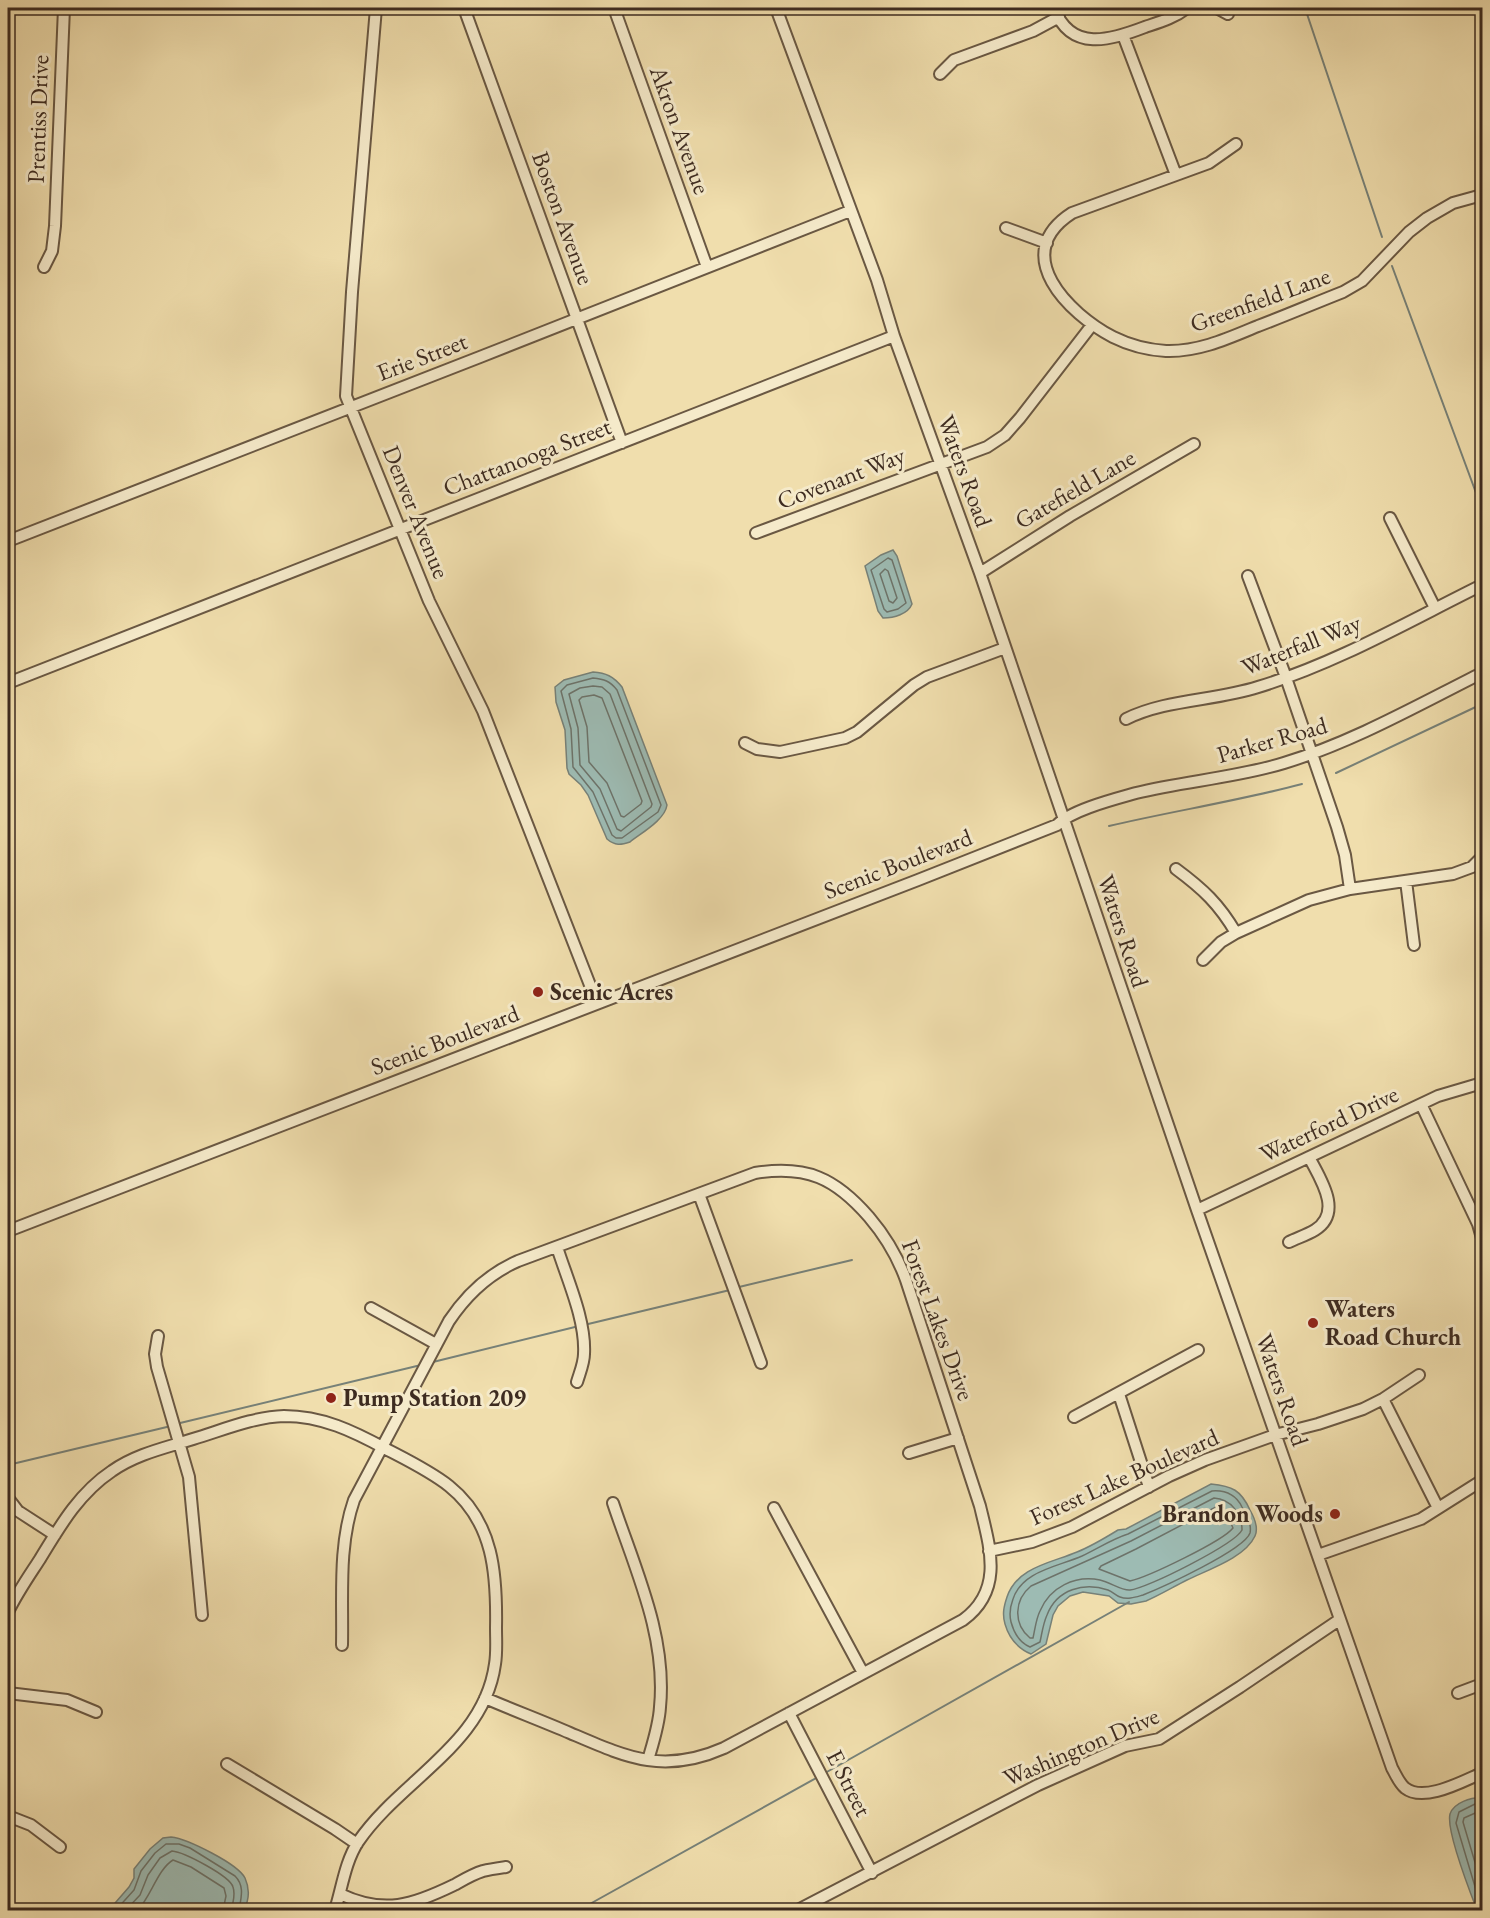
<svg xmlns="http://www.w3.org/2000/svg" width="1490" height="1918" font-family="'EB Garamond',serif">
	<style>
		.water { fill: #9dbbb3; stroke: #778178; stroke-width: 1.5 }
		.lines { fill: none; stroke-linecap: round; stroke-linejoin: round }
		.shore { stroke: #6d736a; stroke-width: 1.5 }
		.stream { stroke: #778178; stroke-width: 2 }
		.minor-casing { stroke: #6a5843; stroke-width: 14 }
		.minor { stroke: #f5eaca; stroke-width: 10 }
		.poi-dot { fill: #8f2418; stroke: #f5eaca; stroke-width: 2 }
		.labels { text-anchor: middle; stroke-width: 6; stroke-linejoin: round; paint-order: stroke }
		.street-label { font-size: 24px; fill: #3d2b20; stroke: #f5eaca }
		.poi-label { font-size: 24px; font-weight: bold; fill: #3d2b20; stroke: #f5eaca; text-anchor: start }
	</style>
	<rect width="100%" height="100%" fill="#f0dead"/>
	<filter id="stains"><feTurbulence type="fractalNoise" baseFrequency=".00333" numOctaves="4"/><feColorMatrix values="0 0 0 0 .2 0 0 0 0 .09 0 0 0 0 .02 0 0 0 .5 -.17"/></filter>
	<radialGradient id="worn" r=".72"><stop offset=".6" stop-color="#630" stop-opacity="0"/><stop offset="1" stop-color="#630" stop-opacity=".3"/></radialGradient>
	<path class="water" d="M893 550 897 556 912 604C908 614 894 618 883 618L878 611 865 566 881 555Z
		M593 672C606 673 613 676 622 687L667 805C665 820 641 833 630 842 621 845 615 846 607 839L588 795 581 785 569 774 567 768 565 730 556 702 555 687 564 680Z
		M1211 1484C1232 1486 1241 1490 1250 1510 1254 1517 1259 1527 1255 1536 1245 1558 1207 1570 1187 1580 1173 1587 1160 1595 1146 1601L1131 1604 1118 1603 1109 1596 1083 1592 1070 1596 1058 1606 1053 1615 1046 1644 1031 1654C1017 1648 1009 1638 1005 1624 1002 1614 1004 1606 1007 1597 1017 1567 1051 1563 1077 1552 1092 1546 1105 1538 1118 1530L1126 1529Z
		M1482 1797V1910H1477C1470 1892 1446 1830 1450 1814 1454 1802 1471 1798 1482 1797Z
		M171 1837C188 1839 238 1864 245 1878 250 1889 249 1900 244 1910H109L129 1887 134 1878V1869L150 1849 163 1838Z"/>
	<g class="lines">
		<path class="shore" d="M888 558 892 560 906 603 898 609 887 612 884 609 871 570Z
			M885 569 888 571 897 598 893 603 889 601 880 574Z
			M593 678C604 679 610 681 617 690L661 805 658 812 622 838H616L612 835 593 792 573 767 571 729 561 691 567 685Z
			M593 686 602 687 610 694 652 804 651 807 621 831 617 829 600 789 580 765 578 728 569 694 580 688Z
			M594 695 602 698 642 801 641 804 624 817 621 816 607 783 589 762 587 727 579 700 582 697Z
			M1212 1491C1225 1490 1236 1495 1242 1507 1246 1514 1252 1524 1250 1533 1244 1550 1163 1587 1143 1595 1136 1597 1128 1600 1120 1597 1116 1596 1113 1592 1108 1590 1084 1582 1057 1589 1047 1615 1043 1624 1042 1633 1040 1642L1030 1647C1020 1643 1014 1633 1011 1622 1009 1614 1010 1607 1013 1599 1022 1571 1057 1567 1082 1556 1097 1549 1112 1539 1128 1534Z
			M1214 1498C1231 1499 1242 1514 1242 1530 1235 1544 1146 1589 1130 1590 1122 1591 1110 1582 1100 1580 1075 1575 1050 1587 1040 1611 1036 1619 1035 1629 1033 1638H1030C1013 1624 1014 1600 1031 1586L1131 1541Z
			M1216 1507 1226 1512 1233 1528C1223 1541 1148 1577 1130 1581L1099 1569 1101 1566 1136 1549Z
			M1482 1810 1464 1818 1463 1822 1482 1886
			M116 1910 134 1890 141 1871 155 1853 166 1844H179L190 1848 235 1876C245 1886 241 1898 239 1910
			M126 1910 140 1895 148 1875 160 1858 172 1851C184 1852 230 1876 233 1887 236 1896 232 1902 232 1910
			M138 1910C151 1896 158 1869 173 1860L191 1867 224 1888 226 1896 223 1910
			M1482 1910 1456 1823 1459 1812 1475 1804 1482 1803"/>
		<path class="stream" d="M1305 8 1382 237
			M1392 266 1482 509
			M1336 773 1482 704
			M1109 826C1173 811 1238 801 1302 784
			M739 1287 852 1260
			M584 1325 730 1290
			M433 1362 579 1326
			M176 1424 421 1365
			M8 1465 171 1426
			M825 1773 1129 1602
			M579 1910 818 1777"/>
		<g class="minor-casing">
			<path id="minor" d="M376 8 352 292 346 396 429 601 483 711 597 1003
				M464 8 622 443
				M614 8 707 267
				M776 8 877 280 894 336 980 573 1197 1210 1392 1768C1396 1775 1399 1783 1405 1788 1424 1803 1463 1781 1482 1773
				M1054 8C1071 53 1111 40 1145 27 1160 22 1174 18 1187 8
				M1217 8 1228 14
				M1123 35 1176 175
				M940 74 954 60 1033 31 1059 17
				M1236 144 1209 163 1072 213C1008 254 1069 314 1113 337 1129 345 1149 350 1166 351 1199 352 1229 338 1258 326 1287 315 1315 303 1343 292L1362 281 1409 232 1427 218 1453 203 1482 195
				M1006 228 1047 243
				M44 267 52 251 55 226 64 8
				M1390 518 1435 608
				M756 533 987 447 1005 435 1020 418 1092 325
				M8 541 480 357 850 211
				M980 573 1070 516 1194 444
				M1248 576 1284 672 1337 827 1345 855 1350 889
				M8 683 894 336
				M1126 719C1166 699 1215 701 1258 687 1337 663 1409 621 1482 585
				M745 743 757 749 780 752 845 738 857 732 914 685 927 677 1005 648
				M1176 869C1203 889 1219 904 1236 933
				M1406 881 1414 945
				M1203 960 1221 942 1236 933 1309 900 1350 889 1453 874 1472 867 1482 857
				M1421 1104 1478 1224 1482 1238V1257
				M699 1194 761 1363
				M1197 1210 1438 1096 1482 1083
				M8 1231 918 880 1057 825C1071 810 1115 799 1136 793 1185 781 1235 778 1284 763 1353 742 1418 705 1482 673
				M1289 1242C1297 1238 1307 1235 1315 1230 1344 1212 1319 1177 1309 1157
				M557 1247C567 1279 586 1320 584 1354 584 1363 580 1372 577 1382
				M371 1308 436 1344
				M158 1336 155 1354 157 1367 189 1477 202 1615
				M1119 1394 1149 1487
				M1383 1399 1438 1508
				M1074 1417 1198 1350
				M909 1453 958 1438
				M8 1498 18 1511 55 1535
				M613 1503C635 1569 667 1636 660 1707 659 1725 653 1743 648 1760
				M774 1508 863 1673
				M989 1551 1032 1542 1072 1527 1169 1476 1205 1460 1275 1435 1318 1424 1363 1409 1383 1399 1419 1375
				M1318 1555 1421 1519 1478 1483
				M8 1612C17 1593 29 1576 40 1559 60 1526 79 1493 112 1471 136 1454 165 1448 193 1439 223 1430 253 1417 284 1416 322 1416 353 1431 386 1449 407 1460 430 1471 449 1486 494 1522 497 1575 496 1628 496 1640 497 1652 495 1664 484 1745 400 1780 358 1842 345 1862 342 1888 335 1910
				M342 1645C343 1597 338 1546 354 1500L449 1321C467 1294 488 1274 518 1261L755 1173C807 1165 835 1178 869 1217 886 1237 897 1255 906 1280L980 1506C990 1548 1004 1590 963 1620L724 1748C663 1775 626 1757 570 1733 542 1721 513 1710 485 1698
				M8 1693 67 1700 96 1712
				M1458 1693 1482 1684
				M789 1713 872 1873
				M227 1764 335 1829 357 1844
				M8 1816 31 1825 60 1847
				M340 1894C384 1915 413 1905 454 1885 463 1880 473 1874 483 1871 491 1869 499 1868 506 1867
				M798 1910 1038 1785 1125 1746 1159 1739 1240 1687 1339 1620"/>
		</g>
		<use href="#minor" class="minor"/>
	</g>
	<g class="poi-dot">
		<circle cx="538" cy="992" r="6"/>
		<circle cx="1313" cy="1323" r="6"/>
		<circle cx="331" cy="1398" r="6"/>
		<circle cx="1335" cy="1514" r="6"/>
	</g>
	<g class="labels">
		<g class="street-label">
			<text transform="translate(38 119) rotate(-88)" y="8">Prentiss Drive</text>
			<text transform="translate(680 130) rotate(70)" y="8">Akron Avenue</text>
			<text transform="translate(563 218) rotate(70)" y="8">Boston Avenue</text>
			<text transform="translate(1260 300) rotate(-20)" y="8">Greenfield Lane</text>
			<text transform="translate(422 357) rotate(-21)" y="8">Erie Street</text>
			<text transform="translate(527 457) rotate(-21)" y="8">Chattanooga Street</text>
			<text transform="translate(965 471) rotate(70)" y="8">Waters Road</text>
			<text transform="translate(841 478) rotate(-21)" y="8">Covenant Way</text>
			<text transform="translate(1075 489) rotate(-30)" y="8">Gatefield Lane</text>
			<text transform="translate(416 512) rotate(68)" y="8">Denver Avenue</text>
			<text transform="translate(1301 645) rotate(-22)" y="8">Waterfall Way</text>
			<text transform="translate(1272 740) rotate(-16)" y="8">Parker Road</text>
			<text transform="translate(898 864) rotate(-21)" y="8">Scenic Boulevard</text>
			<text transform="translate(1123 931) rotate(72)" y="8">Waters Road</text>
			<text transform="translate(445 1040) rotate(-21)" y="8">Scenic Boulevard</text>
			<text transform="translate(1329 1124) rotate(-25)" y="8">Waterford Drive</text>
			<text transform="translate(938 1320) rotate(70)" y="8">Forest Lakes Drive</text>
			<text transform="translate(1282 1390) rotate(71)" y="8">Waters Road</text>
			<text transform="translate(1124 1477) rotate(-24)" y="8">Forest Lake Boulevard</text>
			<text transform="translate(1081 1747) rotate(-23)" y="8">Washington Drive</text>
			<text transform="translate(849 1783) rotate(63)" y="8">E Street</text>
		</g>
		<g class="poi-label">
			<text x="550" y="1000">Scenic Acres</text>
			<text x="1325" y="1317">Waters<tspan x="1325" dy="28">Road Church</tspan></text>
			<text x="343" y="1406">Pump Station 209</text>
			<text x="1323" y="1522" text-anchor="end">Brandon Woods</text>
		</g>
	</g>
	<rect width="1490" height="1918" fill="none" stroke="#f0dead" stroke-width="30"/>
	<rect x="9" y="9" width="1472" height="1900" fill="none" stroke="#3d2b20" stroke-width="3"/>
	<rect x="15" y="15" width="1460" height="1888" fill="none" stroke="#3d2b20" stroke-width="1.5"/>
	<rect width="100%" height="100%" filter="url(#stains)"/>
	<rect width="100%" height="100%" fill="url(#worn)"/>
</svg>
